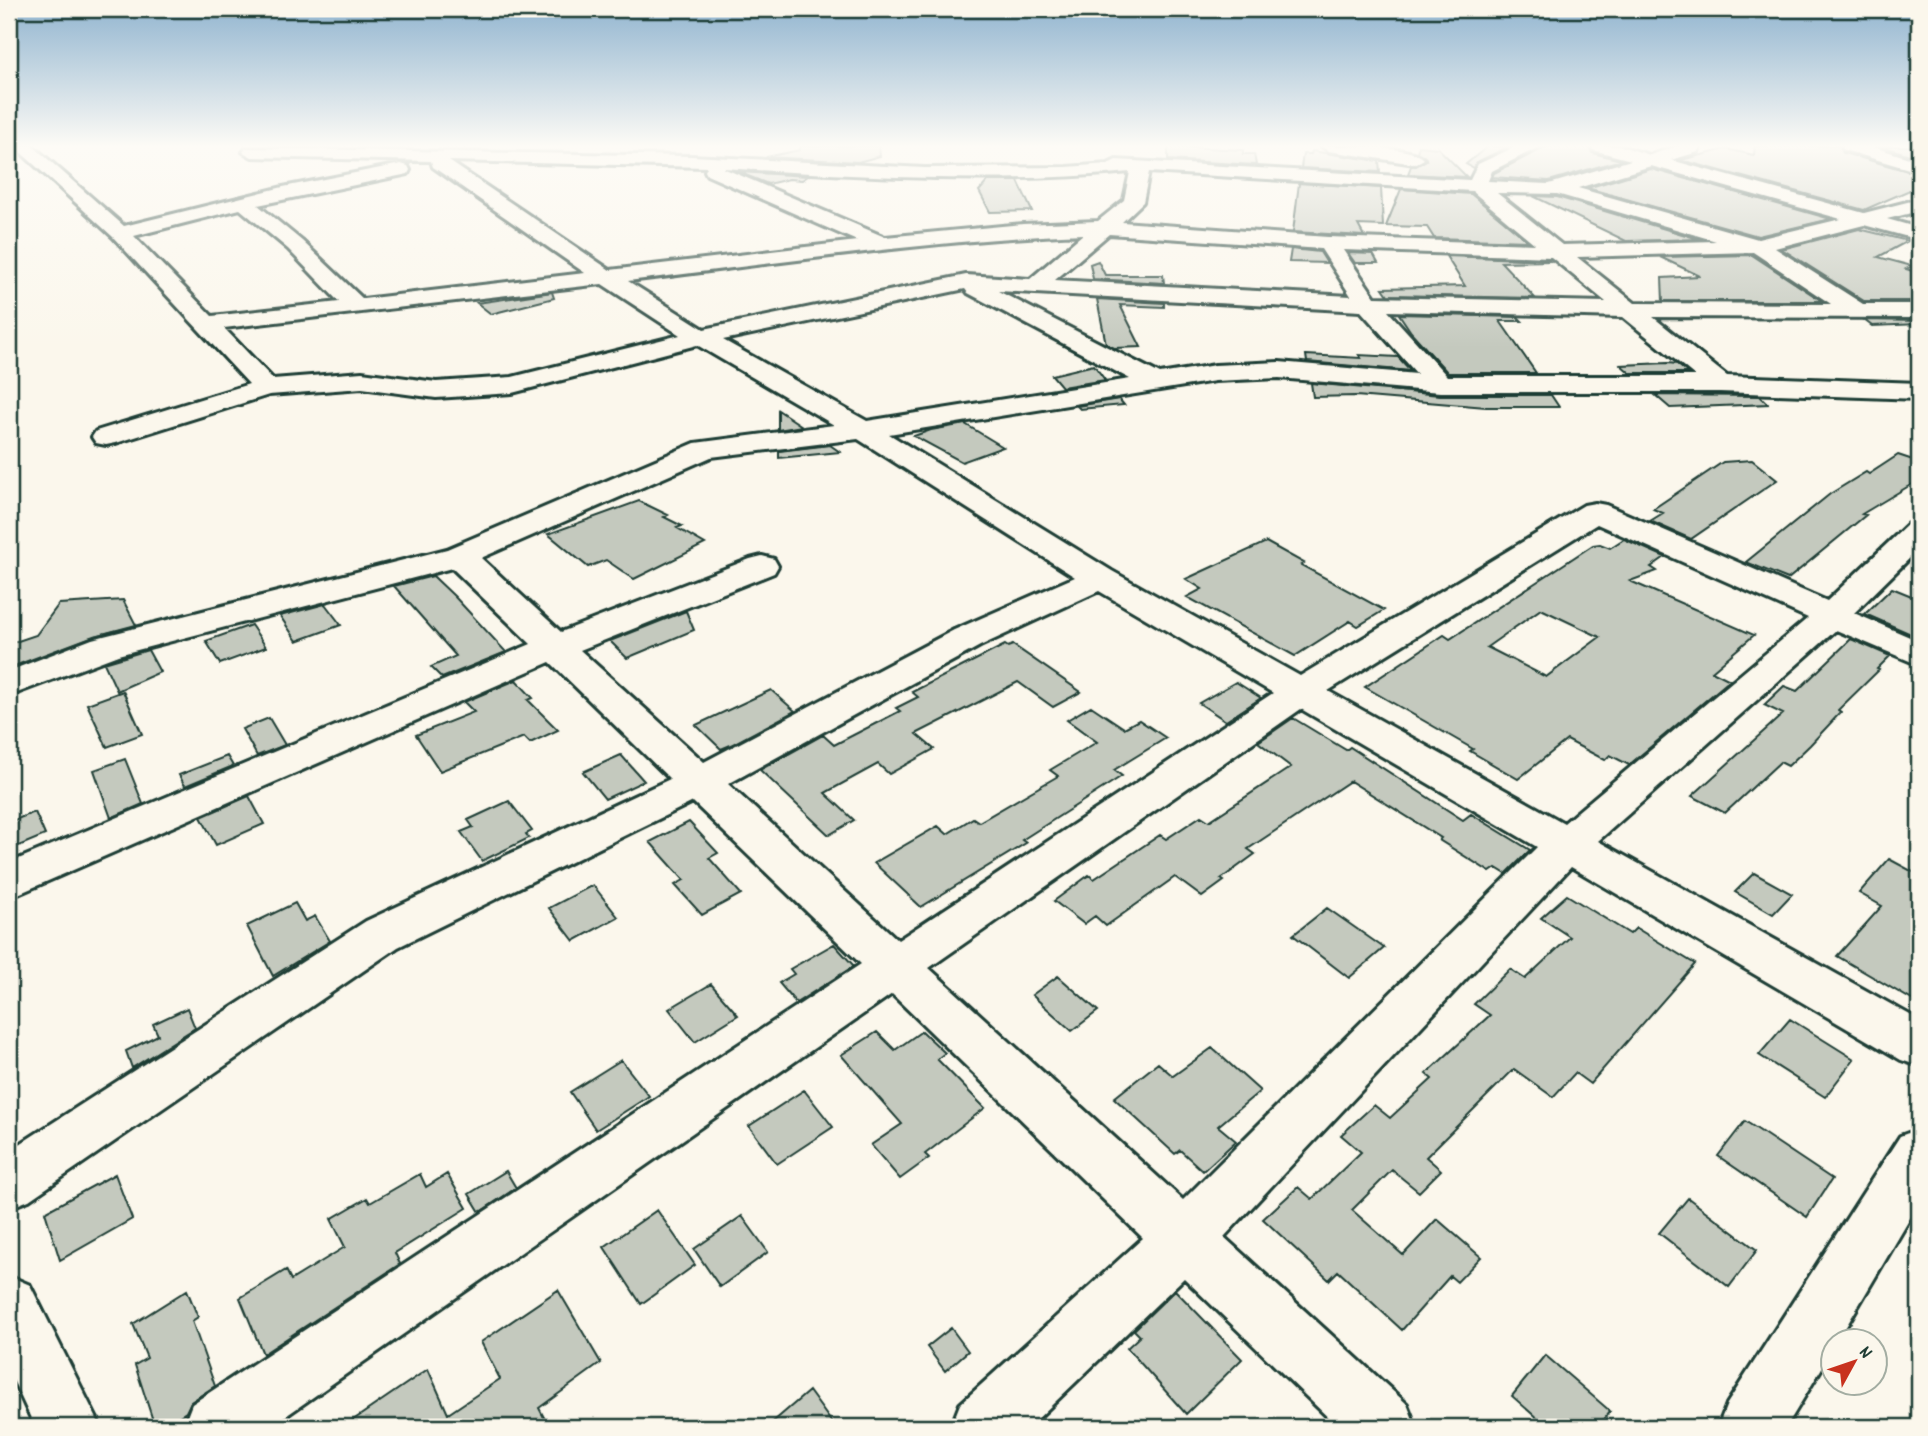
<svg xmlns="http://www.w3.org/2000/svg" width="1928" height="1436" font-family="Dekko,sans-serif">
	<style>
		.building { fill: #c4c9be; stroke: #1f3d34; stroke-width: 2; fill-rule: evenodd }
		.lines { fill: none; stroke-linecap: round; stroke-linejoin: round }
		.street-casing { stroke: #1f3d34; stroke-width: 6 }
		.street { fill: #fbf7ec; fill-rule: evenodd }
	</style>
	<rect width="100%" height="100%" fill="#fbf7ec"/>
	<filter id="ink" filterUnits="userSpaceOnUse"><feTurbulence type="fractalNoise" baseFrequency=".0143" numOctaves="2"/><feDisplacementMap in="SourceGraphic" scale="14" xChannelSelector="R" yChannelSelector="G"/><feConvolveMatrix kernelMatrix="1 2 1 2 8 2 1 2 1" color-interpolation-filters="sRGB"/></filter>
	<g filter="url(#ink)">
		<path class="building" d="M800 146H879L880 156 858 162 766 157 800 150Z
			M1168 146 1243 150V154H1254L1256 165 1168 160Z
			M1419 146 1438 148 1467 177 1408 174 1411 166H1416L1426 160 1417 152Z
			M1488 146 1508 147 1477 162 1473 168 1466 164Z
			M1548 146H1589L1592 153 1621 160 1549 181 1492 177 1494 173Z
			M1755 146H1840L1843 153 1919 174V186L1864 210 1681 160 1726 149 1754 155Z
			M1881 146H1919V158Z
			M1312 151 1379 161 1380 172 1301 168 1303 154H1311Z
			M1651 169 1831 219 1758 236 1587 188Z
			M738 172 774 174 808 176 802 180 789 179 768 184Z
			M988 181H1018L1032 211 990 212 979 191Z
			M1299 183 1381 188 1383 226 1358 225 1364 236 1293 232Z
			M1401 189 1471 194 1528 241 1434 238 1427 227 1386 226Z
			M1533 196 1557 197 1699 239 1626 241Z
			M1859 229 1908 241 1878 257 1912 266 1906 269 1919 273V301H1864L1782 249Z
			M1291 249 1320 252 1327 263 1289 262Z
			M1348 253 1373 254 1378 263H1355Z
			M1752 255 1822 301H1663L1662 278 1700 276 1660 257Z
			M1446 256 1549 260 1550 261 1501 262 1535 298 1388 295 1383 288 1465 286Z
			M1098 261 1105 275H1163L1164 283 1093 279 1090 264Z
			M552 292 554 298 491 314 477 303Z
			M1097 299 1164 303V307L1120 305 1141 347 1114 348 1106 344Z
			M1399 314 1518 317 1522 321H1500L1536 373H1448L1411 332Z
			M1864 320 1919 321V324L1872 326Z
			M1306 355 1361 358 1359 355 1398 357 1411 371 1307 362Z
			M1668 363 1677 364 1688 373H1630L1621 365Z
			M1094 365 1105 380 1062 387 1052 375Z
			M1311 383 1440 395H1551L1559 407H1486L1356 396 1313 397Z
			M1655 395 1760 396 1768 404 1670 408Z
			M1119 399 1124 405 1080 409 1077 406Z
			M778 410 802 426 778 430Z
			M965 424 1003 447 962 462 914 436 931 430Z
			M830 445 840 452 779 458V451Z
			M1898 455 1919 462V480L1862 514 1866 515 1788 579 1746 562 1830 494 1866 472 1869 474Z
			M1752 460 1777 480 1691 539 1650 521 1663 513 1653 509 1723 462Z
			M639 501 668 515 664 517 682 526 677 528 705 544 634 579 606 560 588 567 548 534Z
			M1624 539 1665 557 1651 567 1657 571 1630 581 1754 635 1712 671 1730 680 1629 765 1610 755 1605 760 1567 740 1518 779 1470 751 1473 749 1365 687 1444 635 1450 639 1593 545 1600 544 1610 548ZM1541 609 1600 637 1546 677 1487 647Z
			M1266 542 1304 563 1301 565 1384 610 1358 626 1350 621 1295 656 1187 597 1202 589 1186 579Z
			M433 576 455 597 506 652 442 678 431 667 456 656 394 586Z
			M1892 588 1919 599V626L1911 634 1865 614Z
			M123 600 136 625 91 637 9 668V644L36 635 59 604Z
			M325 604 341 625 297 641 280 616Z
			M686 611 694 630 627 658 610 641Z
			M251 625 266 647 220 664 206 641Z
			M1851 639 1890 656 1877 669 1879 670 1838 710 1841 712 1810 745 1788 766 1780 762 1725 813 1692 796 1783 714 1764 705 1784 686 1797 691Z
			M1005 645 1008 647 1013 645 1081 692 1053 707 1018 682 916 734 934 749 889 774 878 764 825 793 854 820 829 835 760 770 823 735 834 745 900 711 896 708 918 697 912 692Z
			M148 650 160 672 117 691 104 663Z
			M516 680 533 698 528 700 558 730 530 743 524 737 440 771 416 735 474 712 464 702Z
			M1236 682 1261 698 1226 721 1199 703Z
			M771 690 795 711 733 744 721 749 696 725Z
			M123 691 142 734 107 747 87 704Z
			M1091 706 1124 728 1139 720 1166 738 1114 770 1122 776 1022 840 1026 843 921 907 874 863 938 826 947 834 973 818 979 822 1058 776 1050 770 1097 742 1067 720Z
			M269 718 285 745 257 756 242 729Z
			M1293 718 1346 750 1350 747 1463 820 1471 814 1530 850 1506 874 1496 868 1490 872 1439 840 1441 838 1350 781 1248 849 1255 854 1221 879 1224 881 1202 897 1175 877 1106 926 1095 916 1084 924 1054 901 1089 875 1094 879 1160 835 1166 839 1201 816 1209 821 1291 767 1258 742Z
			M621 755 644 781 605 799 583 772Z
			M227 756 233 766 185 786 179 775Z
			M125 759 143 804 111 818 94 770Z
			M249 796 264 824 216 845 201 817Z
			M509 801 532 831 526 834 529 838 482 861 461 832 473 827 468 820Z
			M35 812 45 835 9 850V822Z
			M689 822 718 853 709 858 741 894 702 915 675 885 684 880 650 842Z
			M1889 859 1919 875V1004L1837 956 1882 906 1859 893Z
			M1754 873 1792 894 1773 914 1735 892Z
			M593 885 618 917 574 941 549 908Z
			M1567 895 1630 934 1636 928 1695 964 1590 1084 1575 1073 1553 1097 1514 1069 1426 1157 1441 1170 1419 1192 1392 1170 1352 1210 1403 1255 1437 1219 1481 1257 1457 1282 1450 1276 1402 1330 1338 1271 1329 1280 1263 1219 1298 1187 1312 1199 1361 1152 1341 1135 1374 1105 1390 1118 1432 1079 1426 1074 1490 1015 1474 1004 1510 969 1525 979 1570 937 1541 918Z
			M295 903 305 921 315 916 330 941 273 976 247 926Z
			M1327 908 1384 948 1349 978 1293 935Z
			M834 944 854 966 796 1003 779 983 794 974 790 969Z
			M1058 976 1098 1011 1072 1031 1032 995Z
			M711 984 738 1015 695 1042 669 1009Z
			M187 1008 195 1028 132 1068 126 1051 158 1035 153 1024Z
			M1790 1019 1854 1059 1825 1097 1759 1055Z
			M922 1031 945 1053 937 1059 985 1108 925 1154 929 1158 900 1179 871 1145 902 1124 841 1055 877 1032 895 1050Z
			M1212 1048 1260 1091 1218 1126 1236 1141 1203 1171 1180 1150 1175 1154 1114 1098 1158 1063 1173 1076Z
			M621 1060 649 1096 596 1130 570 1092Z
			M804 1090 833 1127 777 1164 749 1126Z
			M1745 1121 1832 1179 1807 1217 1718 1156Z
			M506 1171 516 1188 480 1212 469 1194Z
			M115 1174 132 1219 60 1260 45 1212Z
			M420 1174 426 1187 447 1174 467 1208 395 1253 400 1264 263 1354 240 1298 286 1270 291 1280 345 1247 331 1219 367 1198 370 1203Z
			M1688 1198 1757 1250 1729 1287 1659 1233Z
			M657 1210 695 1265 641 1304 604 1247Z
			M742 1216 768 1252 720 1287 694 1249Z
			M187 1290 198 1317 192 1321 215 1386 191 1402 186 1412 162 1427H155L135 1365 147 1358 133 1324Z
			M558 1290 601 1363 539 1408 549 1427H343L428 1369 448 1414 500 1379 481 1342Z
			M1175 1290 1242 1359 1186 1414 1127 1348 1140 1336 1134 1330Z
			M951 1328 968 1351 945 1371 927 1347Z
			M1545 1355 1610 1411 1597 1427H1547L1512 1396Z
			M809 1391 835 1427H767Z"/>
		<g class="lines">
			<g class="street-casing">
				<path id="street" d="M14 146H33L124 226 283 187 401 164 408 166 410 170 408 174 258 205 302 241 363 299 585 273 433 167 431 161 252 157 243 152 246 148 692 156 925 168 1066 167 1108 164 1116 160 1470 180 1478 164 1517 146H1541L1492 171 1488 181 1549 184 1631 160 1593 150 1591 146H1621L1650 155 1678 146H1700L1698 152 1671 160 1864 213 1919 199V211L1887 219 1919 228V240L1864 225 1775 248 1863 304H1919V318L1653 317 1727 376 1919 383V399L1720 392H1440L1279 378 1215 381 889 434 1112 571 1300 676 1584 505 1595 503 1606 505 1827 601 1908 524 1919 522V549L1854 613 1919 641V665L1836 630 1598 841 1919 1020V1066L1901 1060 1571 867 1224 1237 1407 1404 1416 1427H1338L1184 1278 1029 1427H951L960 1404 1143 1238 892 994 270 1427H183L192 1404 861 964 693 802 398 947 29 1200 9 1208V1151L366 921 670 779 550 662 9 898V863L531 644 452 568 118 655 9 696V671L92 639 447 549 695 443 834 425 697 345 512 393 436 398 362 388 269 395 116 443 106 445 96 443 92 437 96 431 249 384 113 237ZM449 161 707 167 705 171 707 175 857 241 610 270ZM1651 166 1841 219 1758 239 1578 188ZM723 168C859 176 994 185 1130 172L1124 200 1098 221 1023 224 885 237ZM1149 172 1472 191 1535 244 1328 237 1122 222 1143 202ZM1497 193 1557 194 1716 241 1562 245ZM240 209 288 249 339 302 212 316 134 236ZM1083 234 1030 279 966 275 704 329 628 281C779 263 931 240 1083 234ZM1109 234 1321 249 1351 296 1055 280ZM1343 250 1551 257 1606 302 1375 297ZM1753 252 1831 304 1635 303 1577 257ZM602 284 680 335 512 377 436 382 362 372 273 379 224 328ZM965 289 968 293 1130 379 867 421 723 340ZM998 291 1361 311 1417 374 1279 362 1215 365 1160 374ZM1388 311 1623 317 1695 376H1447ZM858 439 1075 577 954 630 704 762 580 650 774 573 778 566 774 559 762 556 750 559 561 632 481 558 711 457ZM1597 524 1808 618 1564 823 1328 691ZM1099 591 1273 693 898 940 728 784 980 646ZM1301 709 1537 847 1183 1200 929 968Z
					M1321 146C1341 146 1412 145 1424 159L1415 164 1329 151Z
					M1842 146H1870L1919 161V172L1844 150Z
					M1919 1129V1203L1837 1342H1834V1348L1786 1427H1718L1727 1404 1900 1136Z
					M9 1276 30 1285 101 1427H35L9 1371Z"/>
			</g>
			<use href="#street" class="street"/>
		</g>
	</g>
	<linearGradient id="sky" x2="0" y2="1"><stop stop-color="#90b4cf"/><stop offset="0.42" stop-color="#fdfbf6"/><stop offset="1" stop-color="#fdfbf6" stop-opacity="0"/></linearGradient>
	<rect width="1928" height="348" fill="url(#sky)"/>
	<rect width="1928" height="1436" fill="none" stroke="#fbf7ec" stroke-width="35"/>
	<rect x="18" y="18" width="1893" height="1401" fill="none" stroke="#1f3d34" stroke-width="2.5" filter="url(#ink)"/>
	<g transform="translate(1854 1362) rotate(50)"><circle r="33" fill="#fbf7ec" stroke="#a3ada2" stroke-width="2"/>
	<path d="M0-5L12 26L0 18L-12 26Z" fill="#c8321e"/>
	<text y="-10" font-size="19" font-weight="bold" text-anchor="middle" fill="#1f3d34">N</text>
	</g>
</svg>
